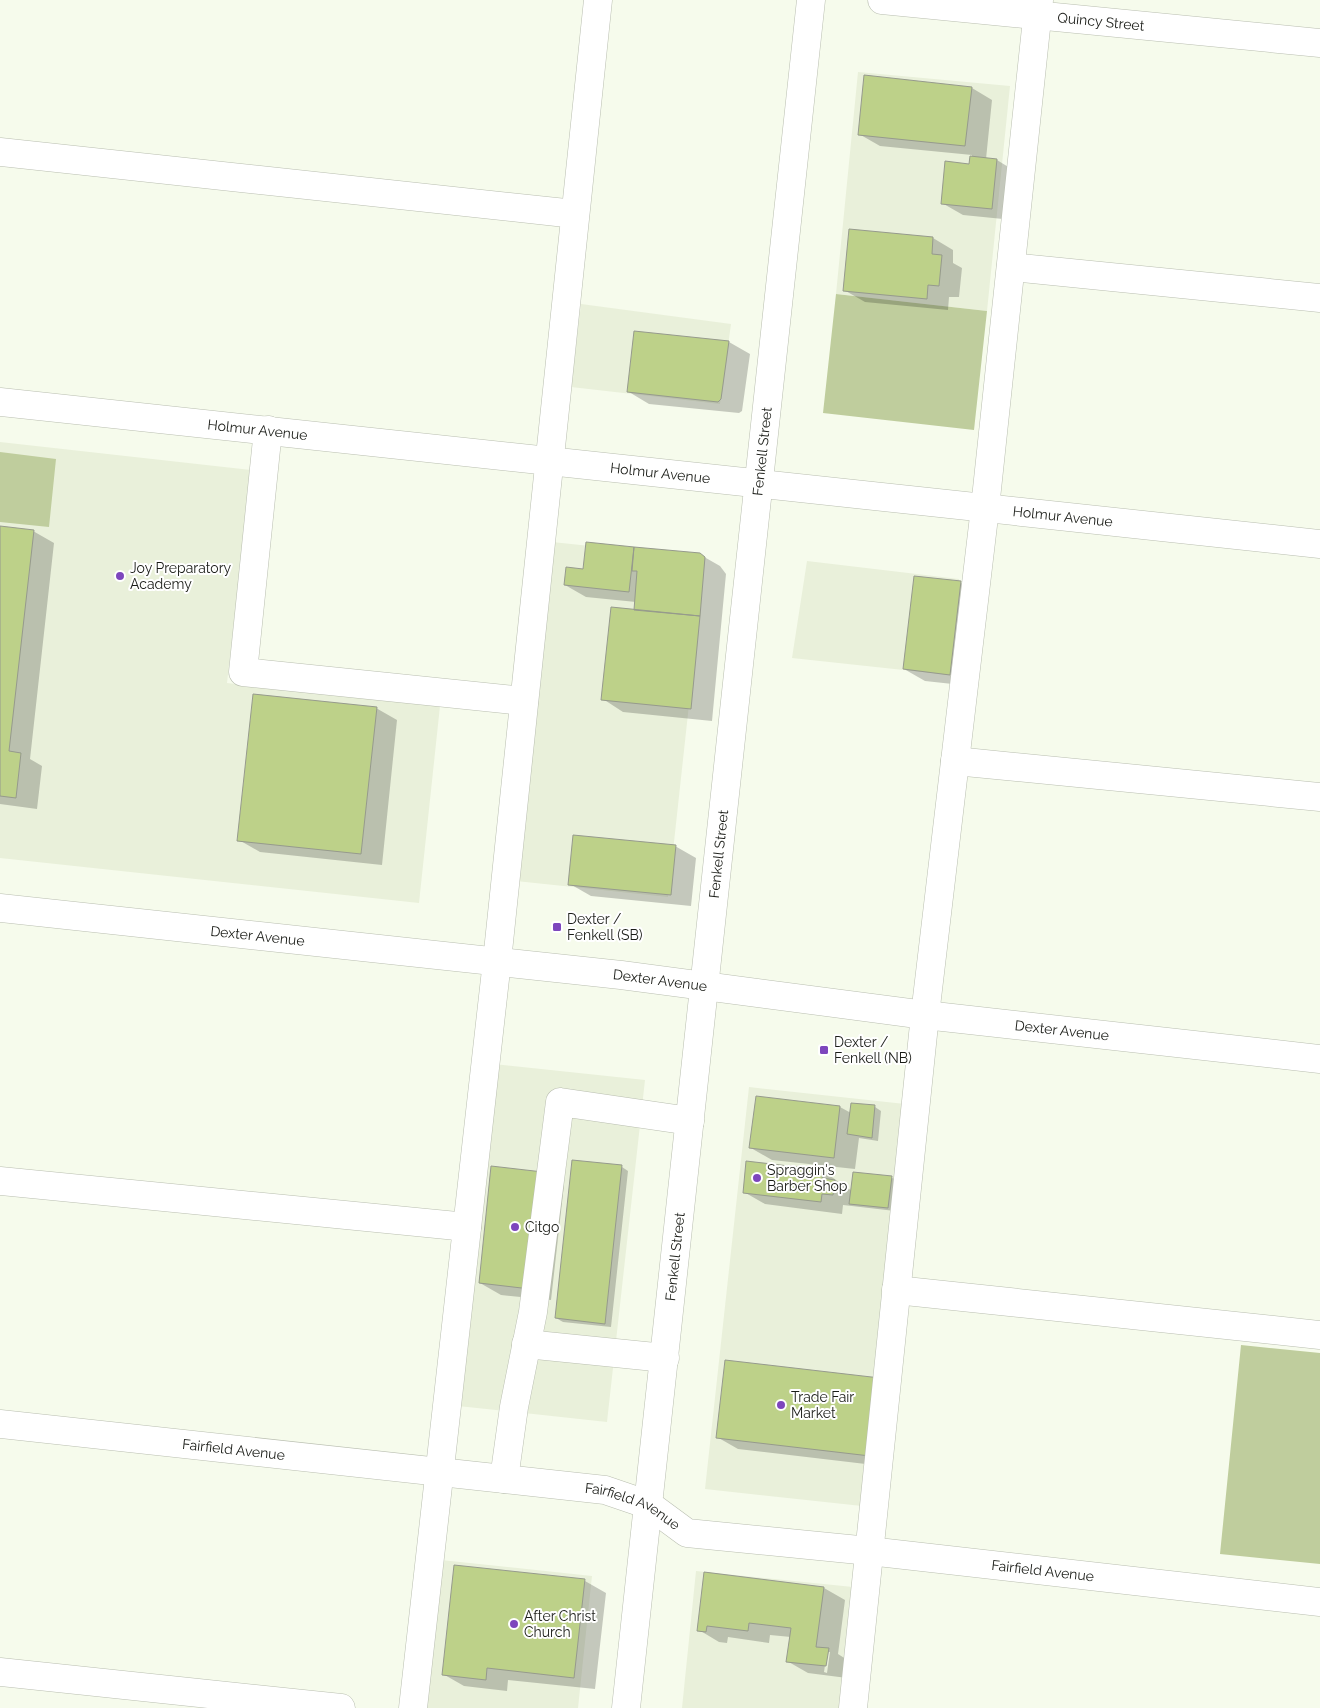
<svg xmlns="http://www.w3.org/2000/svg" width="1320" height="1708" font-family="Raleway,sans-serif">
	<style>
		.built { fill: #e9f0da }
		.green { fill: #bfcd9d }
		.shadow { fill: #0003; fill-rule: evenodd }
		.building { fill: #bdd189; stroke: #969a8d }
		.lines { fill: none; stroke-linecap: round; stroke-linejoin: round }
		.minor-casing { stroke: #b9beb0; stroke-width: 29 }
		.minor { stroke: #fff; stroke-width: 28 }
		.poi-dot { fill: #7d46bd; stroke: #fff; stroke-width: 2 }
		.labels { text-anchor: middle; stroke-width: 4; stroke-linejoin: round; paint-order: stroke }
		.street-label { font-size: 14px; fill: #1a1c17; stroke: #fff }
		.poi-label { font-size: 14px; fill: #1a1c17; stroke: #fff; text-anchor: start }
	</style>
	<rect width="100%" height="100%" fill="#f6fbec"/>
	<path class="built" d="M858 72 1010 86 987 311 836 294Z
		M581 304 731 324 720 404 571 387Z
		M0 442 251 470 227 683 440 706 419 903 0 858Z
		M552 542 705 558 668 897 516 881Z
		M807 561 959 579 950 675 792 658Z
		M494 1064 645 1080 607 1422 458 1406Z
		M749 1087 905 1104 862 1506 705 1489Z
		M441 1560 592 1576 578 1708H425Z
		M696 1571 853 1587 840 1708H682Z"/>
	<path class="green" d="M836 294 987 311 974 430 823 413Z
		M0 452 56 459 49 527 0 522Z
		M1241 1345 1320 1353V1564L1220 1554Z"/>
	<path class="shadow" d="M972 88 992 100 986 159 997 160 1018 173 1013 220 963 215 942 203 970 165 972 155 880 146 859 134Z
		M933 238 953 250V263L962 268 959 297H949L948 310 865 302 844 290Z
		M635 332 729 342 750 354 742 411 739 413 649 404 629 392Z
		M0 527 33 531 54 543 30 759 42 766 37 809 0 804Z
		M587 543 699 554 720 566 726 574 712 721 623 712 603 699 635 611 636 602 586 597 565 585 584 570Z
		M961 583 981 595 971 686 925 681 904 669Z
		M376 708 397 720 382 865 260 852 239 840Z
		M675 846 696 858 691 906 591 896 570 884Z
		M757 1097 840 1107 851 1113 875 1107 881 1111 878 1141 859 1138 855 1169 772 1160 751 1148Z
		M747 1162 823 1171 852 1191 854 1173 892 1178 899 1181 895 1211 843 1205 842 1214 765 1204 744 1192Z
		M622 1167 628 1171 611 1327 563 1322 556 1318Z
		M543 1173 564 1185 551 1300 501 1295 480 1283Z
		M879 1379 900 1391 891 1467 738 1449 717 1437Z
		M455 1566 585 1581 606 1593 595 1689 508 1680 507 1691 464 1686 443 1674Z
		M705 1573 824 1588 845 1600 838 1654 849 1661 847 1678 808 1673 787 1661 791 1637 770 1635 769 1643 728 1637 727 1643 719 1642 699 1630ZM827 1652H830L827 1673 824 1672Z"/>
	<path class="building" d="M864 75 972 87 965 146 858 135Z
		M970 156 997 159 992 209 941 204 945 161 969 164Z
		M849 229 933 237 932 254 942 255 939 286 928 285 927 299 843 291Z
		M634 331 729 341 721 399 718 402 627 392Z
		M0 526 34 530 9 751 21 753 16 798 0 796Z
		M586 542 634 547 629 592 564 585 566 567 583 569Z
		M634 547 700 553 705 557 700 616 634 610 637 571H632Z
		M914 576 961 581 950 675 903 669Z
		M611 607 700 616 691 709 601 700Z
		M253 694 377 707 361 854 237 841Z
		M573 835 676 845 671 895 568 885Z
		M756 1096 840 1106 834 1158 749 1148Z
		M851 1103 875 1105 872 1138 847 1134Z
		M572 1160 622 1165 605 1324 555 1318Z
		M746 1161 823 1170 822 1178 835 1180 833 1195 822 1194 821 1202 743 1193Z
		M491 1166 543 1172 530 1289 479 1283Z
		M853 1172 892 1176 888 1208 849 1204Z
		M725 1360 880 1378 870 1456 716 1438Z
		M454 1565 585 1579 574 1678 487 1668 486 1680 442 1675Z
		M704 1572 824 1587 816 1647 829 1648 826 1666 786 1662 791 1628 749 1623 748 1631 707 1626 706 1632 697 1631Z"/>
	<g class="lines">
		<g class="minor-casing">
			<g id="minor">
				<path id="s1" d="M882 0 1320 43"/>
				<path d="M0 152 575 214"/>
				<path d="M1011 267 1320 298"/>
				<path id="s2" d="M0 402 1320 544"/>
				<path d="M268 430 243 672 524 701"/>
				<path d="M955 761 1320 797"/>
				<path id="s3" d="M0 908 621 975 925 1015 1320 1059"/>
				<path d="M0 1181 467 1227"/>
				<path d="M896 1290 1320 1335"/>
				<path d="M526 1344 665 1358"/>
				<path id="s4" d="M0 1424 605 1490 649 1505 687 1533 869 1551 1320 1602"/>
				<path d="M504 1479 514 1407 533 1312 560 1102 690 1121"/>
				<path d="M0 1672 341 1708"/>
				<path d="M413 1708 497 961 598 0"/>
				<path id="s5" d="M626 1708 811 0"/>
				<path d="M853 1708 925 1015 985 508 1039 0"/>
			</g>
		</g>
		<use href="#minor" class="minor"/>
	</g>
	<g class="poi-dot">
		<circle cx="120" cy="576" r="5"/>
		<rect x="552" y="922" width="10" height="10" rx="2.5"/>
		<rect x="819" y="1045" width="10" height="10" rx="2.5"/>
		<circle cx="757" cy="1178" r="5"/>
		<circle cx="515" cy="1227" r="5"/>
		<circle cx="781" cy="1405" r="5"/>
		<circle cx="514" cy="1624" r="5"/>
	</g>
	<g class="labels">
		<g class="street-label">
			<text dy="5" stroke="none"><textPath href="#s1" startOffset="220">Quincy Street</textPath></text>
			<text dy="5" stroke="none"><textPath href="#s2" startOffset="259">Holmur Avenue</textPath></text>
			<text dy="5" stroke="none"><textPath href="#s5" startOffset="1264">Fenkell Street</textPath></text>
			<text dy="5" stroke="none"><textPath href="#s2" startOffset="664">Holmur Avenue</textPath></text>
			<text dy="5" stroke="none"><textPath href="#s2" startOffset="1069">Holmur Avenue</textPath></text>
			<text dy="5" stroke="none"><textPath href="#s5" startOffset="859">Fenkell Street</textPath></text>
			<text dy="5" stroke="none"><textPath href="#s3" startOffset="259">Dexter Avenue</textPath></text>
			<text dy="5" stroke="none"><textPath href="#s3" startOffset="664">Dexter Avenue</textPath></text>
			<text dy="5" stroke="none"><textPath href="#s3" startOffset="1069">Dexter Avenue</textPath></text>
			<text dy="5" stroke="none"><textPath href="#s5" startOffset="454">Fenkell Street</textPath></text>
			<text dy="5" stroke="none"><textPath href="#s4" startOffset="235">Fairfield Avenue</textPath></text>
			<text dy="5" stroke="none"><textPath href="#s4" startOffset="640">Fairfield Avenue</textPath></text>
			<text dy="5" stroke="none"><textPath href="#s4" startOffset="1060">Fairfield Avenue</textPath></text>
		</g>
		<g class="poi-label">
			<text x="130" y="573">Joy Preparatory<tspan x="130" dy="16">Academy</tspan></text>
			<text x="567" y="924">Dexter /<tspan x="567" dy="16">Fenkell (SB)</tspan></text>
			<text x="834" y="1047">Dexter /<tspan x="834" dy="16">Fenkell (NB)</tspan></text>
			<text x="767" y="1175">Spraggin's<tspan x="767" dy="16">Barber Shop</tspan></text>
			<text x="525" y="1232">Citgo</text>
			<text x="791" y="1402">Trade Fair<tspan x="791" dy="16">Market</tspan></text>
			<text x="524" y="1621">After Christ<tspan x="524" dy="16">Church</tspan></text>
		</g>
	</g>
</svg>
